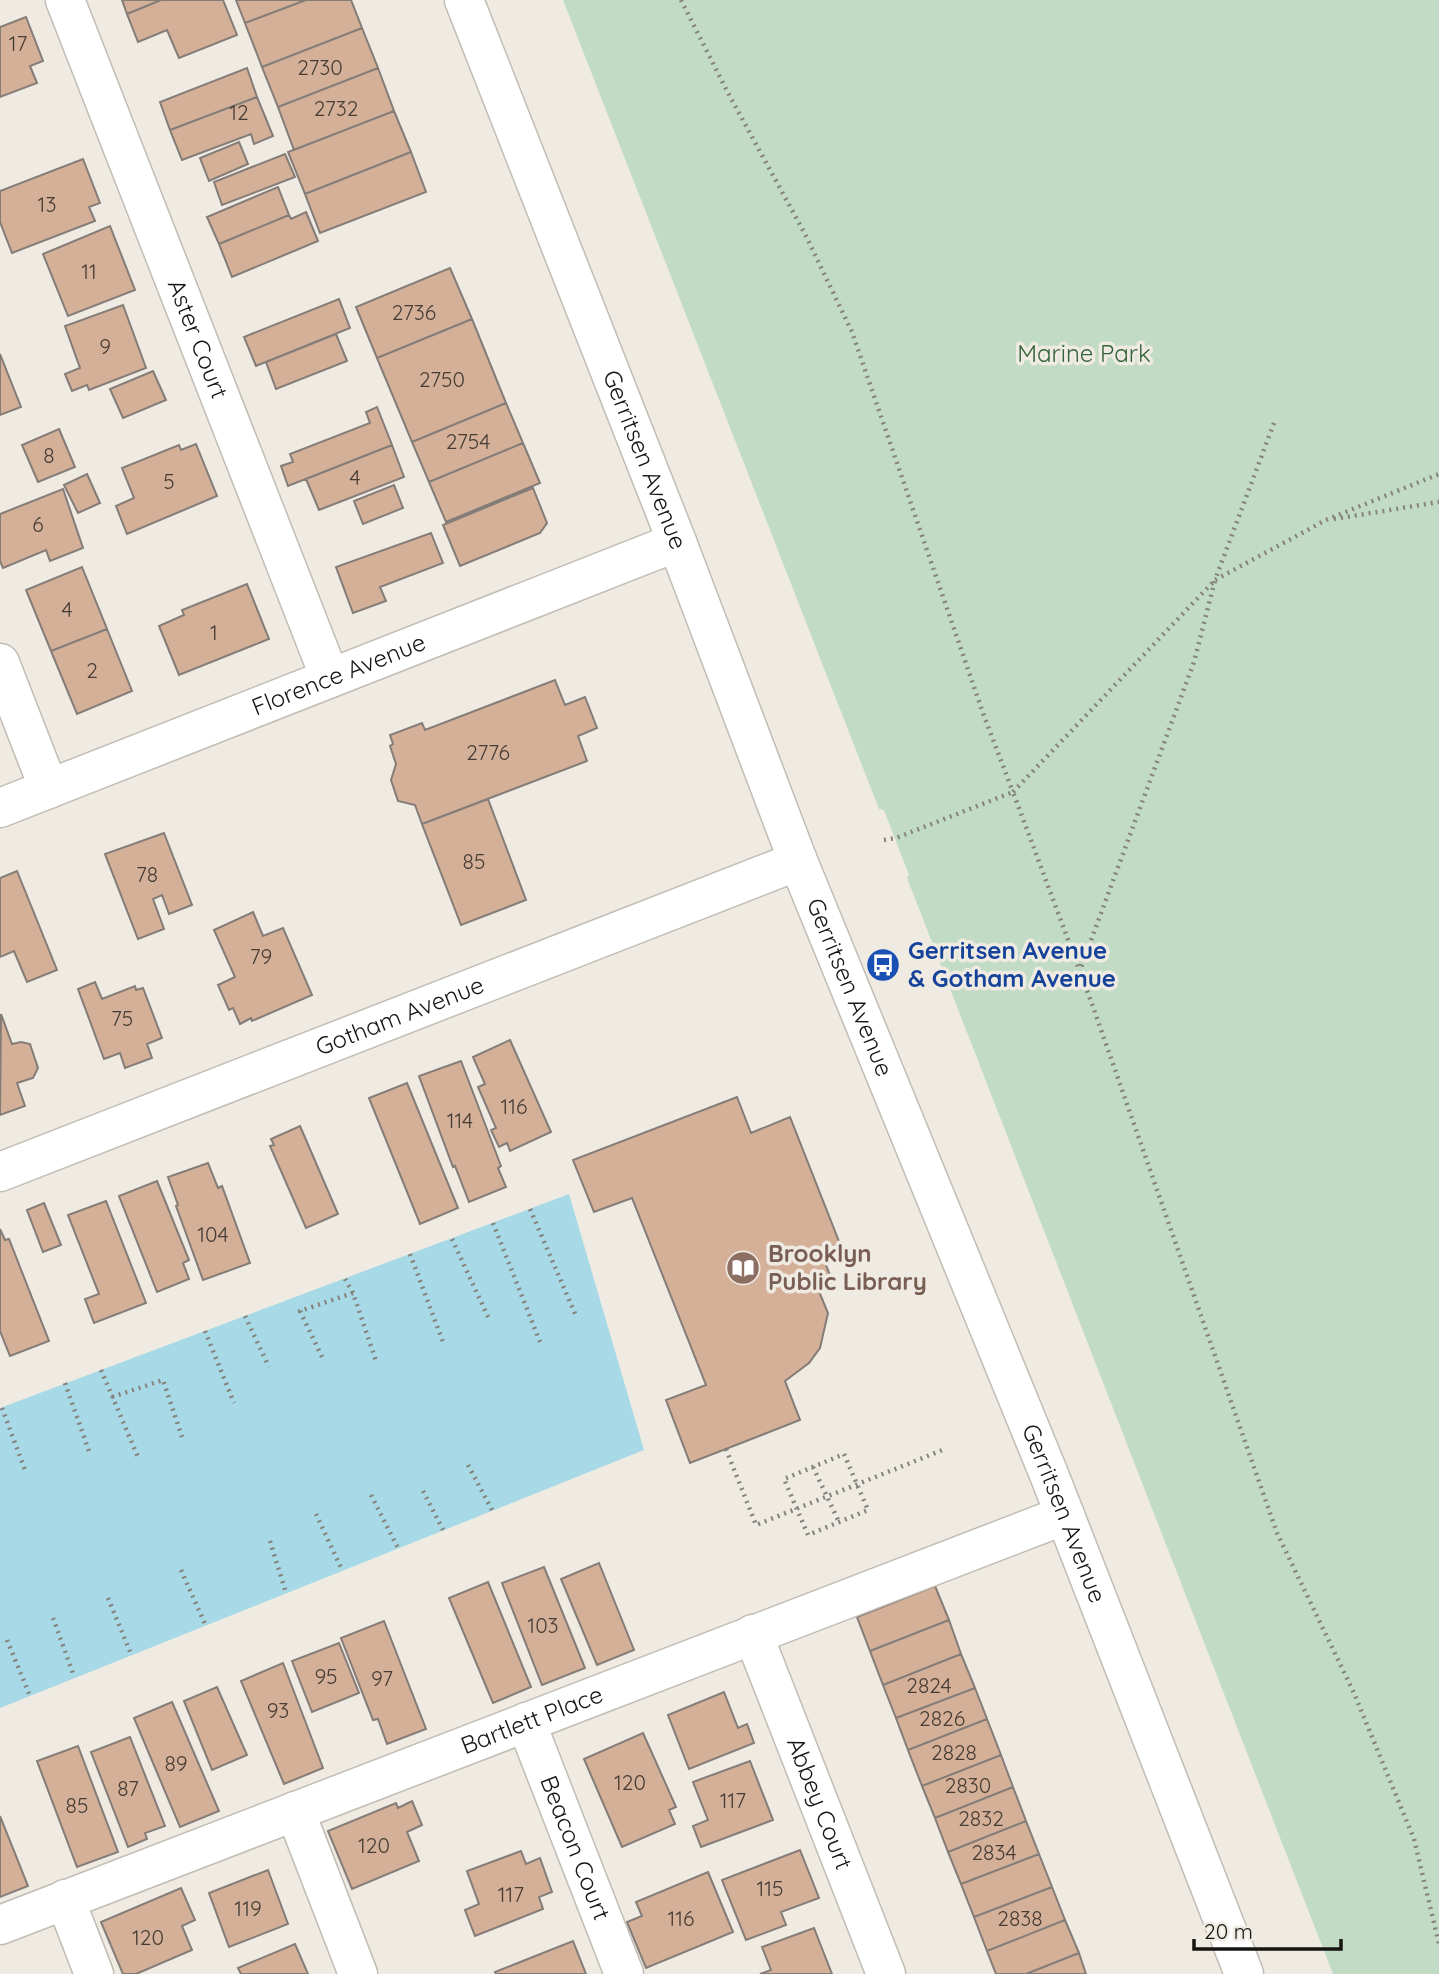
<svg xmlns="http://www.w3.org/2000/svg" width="1439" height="1974" font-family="Quicksand,sans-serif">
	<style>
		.green { fill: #c2dbc5 }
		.water { fill: #a8d9e6 }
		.building { fill: #d5b099; stroke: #847c77; stroke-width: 2 }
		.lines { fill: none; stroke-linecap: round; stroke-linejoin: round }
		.street-casing { stroke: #c1bdb4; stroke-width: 41 }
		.secondary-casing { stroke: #c1bdb4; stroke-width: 41 }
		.path { stroke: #85837d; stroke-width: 4.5; stroke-dasharray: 2 5; stroke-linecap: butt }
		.street { stroke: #fff; stroke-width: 38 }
		.secondary { stroke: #fff; stroke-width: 38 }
		.labels { text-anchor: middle; stroke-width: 7; stroke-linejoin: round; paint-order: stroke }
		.number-label { font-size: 21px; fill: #463c34 }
		.street-label { font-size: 24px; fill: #161512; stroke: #efebe2 }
		.park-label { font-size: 24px; fill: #34643c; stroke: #efebe2 }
		.transit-label { font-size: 24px; font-weight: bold; fill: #164399; stroke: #efebe2; text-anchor: start }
		.education-label { font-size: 24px; font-weight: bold; fill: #785e54; stroke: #efebe2; text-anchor: start }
	</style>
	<rect width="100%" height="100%" fill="#efebe2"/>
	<path class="green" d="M563 0H1439V1974H1333L907 878 909 875 884 810 879 809Z"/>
	<path class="water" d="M569 1194 644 1450 0 1708V1408Z"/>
	<path class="building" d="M122 0H161L127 14Z
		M161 0H223L237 35 179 58 167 30 138 42 127 14Z
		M236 0H306L245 23Z
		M306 0H351L362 28 262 67 245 23Z
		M26 17 43 61 30 66 37 83 0 97V27Z
		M362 28 378 68 278 107 262 67Z
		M247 68 257 97 170 130 160 102Z
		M378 68 394 111 294 150 278 107Z
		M257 97 273 136 254 144 251 134 182 160 170 130Z
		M394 111 411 152 305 194 288 152Z
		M239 142 248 164 209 181 200 158Z
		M411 152 426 192 320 233 305 194Z
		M285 154 295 177 222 205 214 182Z
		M83 159 100 203 89 207 95 221 12 253 0 222V191Z
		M278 187 289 215 219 244 207 217Z
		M306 212 318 241 232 277 219 244 289 215 291 219Z
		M110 226 135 290 68 316 43 254Z
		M450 268 472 319 377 358 356 307Z
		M339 299 350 328 256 366 244 337Z
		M123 305 146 368 89 390 87 385 72 391 65 374 80 368 65 326Z
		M472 319 506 403 412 442 377 358Z
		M336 334 347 361 276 389 266 362Z
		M0 354 21 407 0 415Z
		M153 371 166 400 123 418 110 389Z
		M506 403 523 443 429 482 412 442Z
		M377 407 392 445 288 486 281 466 293 462 290 454 370 423 366 412Z
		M59 429 75 467 38 482 22 445Z
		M523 443 540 483 446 522 429 482Z
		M196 444 217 496 127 534 116 506 134 498 122 468 179 445 181 450Z
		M392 445 404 477 319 510 306 479Z
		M87 474 100 503 78 513 64 485Z
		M394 485 403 508 363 524 354 501Z
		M533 488 547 523 540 533 460 566 443 525Z
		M63 489 83 548 50 561 46 550 3 568 0 561V514Z
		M431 533 443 563 380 587 386 601 353 613 336 567Z
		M82 567 107 629 51 651 26 590Z
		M247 584 269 639 179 675 159 626 184 615 182 610Z
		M107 629 132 691 77 714 51 651Z
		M555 680 565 705 585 697 597 728 578 736 587 761 422 824 415 805 398 801 391 780 396 764 390 746 393 744 390 735 422 723 425 730Z
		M488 799 526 900 461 925 422 824Z
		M164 833 192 905 169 914 162 895 153 899 164 929 138 939 105 854Z
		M17 871 57 970 27 982 14 951 0 957V878Z
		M253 912 263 936 283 928 312 995 252 1021 251 1018 240 1024 233 1008 229 1010 218 985 235 977 214 930Z
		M95 982 102 999 135 986 136 990 143 988 162 1038 147 1044 152 1058 125 1068 120 1053 104 1059 78 989Z
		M1 1014 12 1044 21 1042 30 1044 38 1068 33 1078 17 1083 25 1106 0 1115Z
		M510 1040 551 1132 510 1151 507 1143 499 1147 491 1130 496 1128 478 1087 485 1084 473 1057Z
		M461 1061 501 1166 498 1168 506 1187 469 1202 455 1166 453 1167 419 1076Z
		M407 1083 458 1208 420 1224 369 1098Z
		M737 1097 751 1133 790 1117 840 1244 821 1252 833 1283 818 1289 828 1313 820 1348 809 1363 785 1381 800 1420 690 1463 666 1400 706 1385 632 1198 594 1212 573 1160Z
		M300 1126 338 1214 306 1228 270 1146 274 1145 271 1139Z
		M208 1163 218 1188 222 1186 250 1263 203 1280 176 1206 178 1205 168 1177Z
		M157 1181 189 1260 183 1263 189 1279 157 1292 119 1196Z
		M106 1201 146 1303 94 1323 85 1299 99 1294 68 1215Z
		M44 1203 61 1245 43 1252 27 1210Z
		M0 1229 5 1240 9 1239 49 1341 10 1356 0 1331Z
		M599 1563 634 1650 597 1665 561 1579Z
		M544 1567 585 1668 542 1685 502 1583Z
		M488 1582 531 1687 493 1703 449 1598Z
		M935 1586 949 1620 870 1651 857 1617Z
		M949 1620 961 1654 883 1685 870 1651Z
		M384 1621 426 1729 387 1744 378 1719 373 1720 341 1638Z
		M339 1643 359 1693 312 1712 292 1661Z
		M961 1654 975 1688 896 1718 883 1685Z
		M283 1663 323 1768 284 1784 241 1681Z
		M217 1687 247 1755 212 1770 184 1701Z
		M975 1688 987 1719 908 1750 896 1718Z
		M724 1692 738 1728 747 1724 754 1743 689 1769 668 1715Z
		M172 1702 219 1811 180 1827 134 1718Z
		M987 1719 1001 1755 922 1786 908 1750Z
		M643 1733 676 1807 669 1810 675 1824 622 1847 584 1759Z
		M130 1737 165 1826 145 1833 147 1839 128 1847 91 1752Z
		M78 1746 118 1852 77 1867 37 1761Z
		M1001 1755 1013 1787 935 1818 922 1786Z
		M750 1761 773 1820 701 1847 693 1826 708 1820 693 1782Z
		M1013 1787 1026 1821 948 1852 935 1818Z
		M412 1801 422 1825 407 1832 419 1861 352 1889 328 1831 396 1803 398 1808Z
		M0 1816 28 1886 0 1897Z
		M1026 1821 1039 1854 961 1884 948 1852Z
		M800 1850 819 1898 781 1912 786 1925 746 1940 722 1880Z
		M521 1851 526 1864 540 1858 552 1892 539 1897 543 1909 475 1936 465 1910 479 1904 467 1871Z
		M1039 1854 1052 1887 974 1917 961 1884Z
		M268 1870 288 1924 229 1947 209 1893Z
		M708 1872 733 1932 646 1968 627 1922 642 1916 636 1902Z
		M1052 1887 1065 1920 987 1951 974 1917Z
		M181 1888 195 1920 182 1926 192 1950 136 1974H123L101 1922Z
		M1065 1920 1079 1953 1026 1974H996L987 1951Z
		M814 1928 832 1974H760L771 1970 762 1947Z
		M573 1941 586 1974H496L495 1972Z
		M295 1944 308 1974H241L238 1968Z
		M1079 1953 1086 1974H1026Z"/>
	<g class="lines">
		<g class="street-casing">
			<g id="street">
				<path id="s1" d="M65 0 330 678"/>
				<path d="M0 663 49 789"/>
				<path id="s2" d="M0 808 677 542"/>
				<path id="s3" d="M0 1172 798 861"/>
				<path id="s4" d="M753 1634 886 1974"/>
				<path id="s5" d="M526 1722 624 1974"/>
				<path d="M295 1811 358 1974"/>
				<path d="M65 1899 94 1974"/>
				<path id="s6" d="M0 1925 1065 1515"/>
			</g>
		</g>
		<g class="secondary-casing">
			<g id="secondary">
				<path id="s7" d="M464 0 677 542 798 861 1050 1477 1244 1974"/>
			</g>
		</g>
		<path class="path" d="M681 0 727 91 805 234 852 332 984 716 1013 792 1215 580 1194 662 1080 970
			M1274 423 1215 580 1326 520 1439 474
			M1334 519 1439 502
			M884 840 896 838 1013 792 1092 1004 1277 1533 1354 1693 1414 1839 1439 1944
			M530 1209 576 1316
			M493 1223 540 1342
			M452 1239 489 1319
			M410 1254 443 1342
			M345 1279 353 1293 376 1361
			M245 1316 269 1367
			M205 1331 234 1403
			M322 1357 300 1311 353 1293
			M101 1370 138 1457
			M65 1383 90 1454
			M112 1397 163 1380 182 1437
			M2 1408 25 1470
			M726 1449 756 1525 945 1449
			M844 1454 868 1510 808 1535 784 1479Z
			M468 1465 492 1510
			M813 1467 839 1522
			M423 1491 443 1530
			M371 1495 398 1548
			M316 1514 342 1570
			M270 1541 286 1593
			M181 1570 205 1624
			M108 1598 131 1654
			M53 1618 74 1676
			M7 1640 30 1696"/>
		<use href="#street" class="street"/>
		<use href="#secondary" class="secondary"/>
	</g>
	<defs>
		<g id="bus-disc" transform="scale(1.75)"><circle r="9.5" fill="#1a4fb4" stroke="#efebe2"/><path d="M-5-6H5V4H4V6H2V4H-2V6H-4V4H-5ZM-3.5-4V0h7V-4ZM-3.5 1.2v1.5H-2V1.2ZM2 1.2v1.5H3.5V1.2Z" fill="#fff"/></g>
		<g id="library-disc" transform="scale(1.75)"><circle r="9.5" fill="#8d6e63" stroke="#efebe2"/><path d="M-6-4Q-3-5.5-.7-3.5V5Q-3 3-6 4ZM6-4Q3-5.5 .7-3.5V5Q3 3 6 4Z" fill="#fff"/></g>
	</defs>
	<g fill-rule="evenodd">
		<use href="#bus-disc" x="883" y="965"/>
		<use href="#library-disc" x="743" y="1268"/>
	</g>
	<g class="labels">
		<g class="number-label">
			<text x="18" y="51">17</text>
			<text x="320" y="75">2730</text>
			<text x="336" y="116">2732</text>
			<text x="239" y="120">12</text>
			<text x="47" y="212">13</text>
			<text x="89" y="279">11</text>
			<text x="414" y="320">2736</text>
			<text x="105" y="354">9</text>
			<text x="442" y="387">2750</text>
			<text x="468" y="449">2754</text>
			<text x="49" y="463">8</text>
			<text x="355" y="485">4</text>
			<text x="169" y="489">5</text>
			<text x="38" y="532">6</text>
			<text x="67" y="617">4</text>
			<text x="214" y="640">1</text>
			<text x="92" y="678">2</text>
			<text x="488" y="760">2776</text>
			<text x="474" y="869">85</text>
			<text x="147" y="882">78</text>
			<text x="261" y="964">79</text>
			<text x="122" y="1026">75</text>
			<text x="514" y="1114">116</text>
			<text x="460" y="1128">114</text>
			<text x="213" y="1242">104</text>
			<text x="543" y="1633">103</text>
			<text x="326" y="1684">95</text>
			<text x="382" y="1686">97</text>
			<text x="929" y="1693">2824</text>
			<text x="278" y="1718">93</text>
			<text x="942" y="1726">2826</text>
			<text x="954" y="1760">2828</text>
			<text x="176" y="1771">89</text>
			<text x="630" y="1790">120</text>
			<text x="968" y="1793">2830</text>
			<text x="128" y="1796">87</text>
			<text x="733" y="1808">117</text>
			<text x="77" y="1813">85</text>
			<text x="981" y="1826">2832</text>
			<text x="374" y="1853">120</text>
			<text x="994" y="1860">2834</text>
			<text x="770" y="1896">115</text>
			<text x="511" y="1902">117</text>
			<text x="248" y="1916">119</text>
			<text x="681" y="1926">116</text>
			<text x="1020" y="1926">2838</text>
			<text x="148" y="1945">120</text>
		</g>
		<g class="street-label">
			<text dy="8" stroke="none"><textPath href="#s1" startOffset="364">Aster Court</textPath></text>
			<text dy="8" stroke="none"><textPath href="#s7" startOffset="494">Gerritsen Avenue</textPath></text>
			<text dy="8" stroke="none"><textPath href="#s2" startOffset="364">Florence Avenue</textPath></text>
			<text dy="8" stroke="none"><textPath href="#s7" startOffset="1060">Gerritsen Avenue</textPath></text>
			<text dy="8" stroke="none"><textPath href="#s3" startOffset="429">Gotham Avenue</textPath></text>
			<text dy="8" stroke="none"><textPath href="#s7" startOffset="1628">Gerritsen Avenue</textPath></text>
			<text dy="8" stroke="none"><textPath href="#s6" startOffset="570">Bartlett Place</textPath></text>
			<text dy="8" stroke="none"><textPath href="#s4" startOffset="182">Abbey Court</textPath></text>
			<text dy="8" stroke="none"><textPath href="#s5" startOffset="135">Beacon Court</textPath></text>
		</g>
		<g class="park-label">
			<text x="1084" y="362">Marine Park</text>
		</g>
		<g class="transit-label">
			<text x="908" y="959">Gerritsen Avenue<tspan x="908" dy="28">&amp; Gotham Avenue</tspan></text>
		</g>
		<g class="education-label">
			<text x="768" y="1262">Brooklyn<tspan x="768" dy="28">Public Library</tspan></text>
		</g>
	</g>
	<path d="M1194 1939v10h147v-10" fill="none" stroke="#161512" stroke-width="3.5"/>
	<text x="1204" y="1939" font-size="21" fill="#161512" stroke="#efebe2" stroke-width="5" paint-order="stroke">20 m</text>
</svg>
